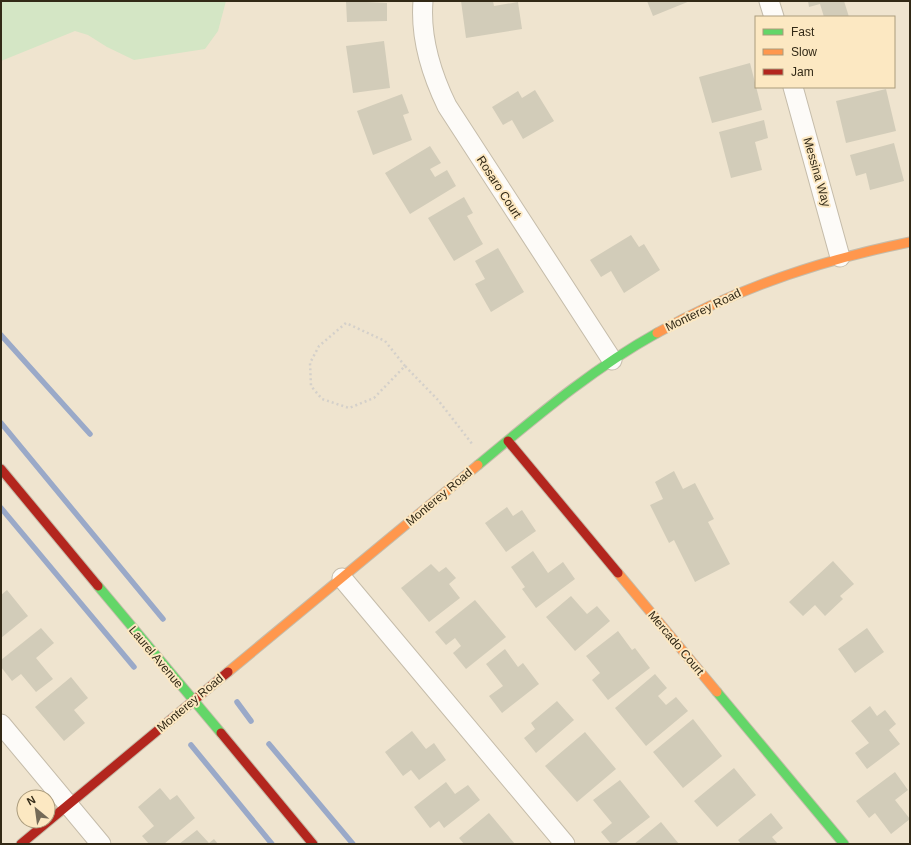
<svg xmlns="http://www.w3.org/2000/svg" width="911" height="845" font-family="Arial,sans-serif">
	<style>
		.green { fill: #d4e6c5 }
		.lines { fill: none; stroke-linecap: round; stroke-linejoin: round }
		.stream { stroke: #9aa9c8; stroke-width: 5.5 }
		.building { fill: #d2ccb9 }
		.street-casing { stroke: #c5bcaa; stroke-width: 21 }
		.fast-casing { stroke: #c5bcaa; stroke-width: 11 }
		.slow-casing { stroke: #c5bcaa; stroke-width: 11 }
		.jam-casing { stroke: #c5bcaa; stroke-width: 11 }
		.path { stroke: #d4d0ca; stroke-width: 2.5; stroke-dasharray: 2 3; stroke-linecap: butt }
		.street { stroke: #fdfbf8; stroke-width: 19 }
		.fast { stroke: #63d668; stroke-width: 9 }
		.slow { stroke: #ff974d; stroke-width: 9 }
		.jam { stroke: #b3261e; stroke-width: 9 }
		.labels { text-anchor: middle; stroke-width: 4; stroke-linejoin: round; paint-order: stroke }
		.street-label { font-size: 12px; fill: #322916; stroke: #fce8c2 }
	</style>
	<rect width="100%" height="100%" fill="#efe4cf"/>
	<path class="green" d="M1 1H226L218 31 205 49 134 60 107 47 88 35 75 31 1 61Z"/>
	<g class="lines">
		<path class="stream" d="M1 335 90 434
			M1 423 163 619
			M1 508 134 667
			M237 702 251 721
			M269 744 353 844
			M191 745 272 844"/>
	</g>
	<path class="building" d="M346 1 387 3V21L347 22Z
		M461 1H493L494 6 518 2 522 29 466 38Z
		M647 1H690L653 16Z
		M808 1H844L849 17H824L820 4 809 7Z
		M384 41 390 88 353 93 346 46Z
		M750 63 762 110 712 123 699 77Z
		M886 89 896 131 846 143 836 101Z
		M535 90 554 121 523 139 512 120 503 125 492 107 518 91 522 98Z
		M402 94 409 113 403 115 412 140 373 155 357 111Z
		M764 120 768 138 755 142 762 170 731 178 719 132Z
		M894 143 904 181 870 190 866 173 856 176 850 155Z
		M430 146 441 163 430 169 435 177 447 170 456 186 410 214 385 173Z
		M464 197 473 213 467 216 483 244 454 261 428 218Z
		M631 235 639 247 644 244 660 270 624 293 611 271 601 277 590 260Z
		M498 248 524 292 491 312 475 284 485 279 475 261Z
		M674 471 683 489 695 483 714 519 708 522 730 564 695 582 674 540 669 543 650 505 663 499 655 482Z
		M507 507 513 516 522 510 536 531 506 552 485 523Z
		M533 551 548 573 563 562 575 579 536 608 522 589 525 587 511 567Z
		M833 561 854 584 840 596 843 599 825 616 815 605 803 616 789 602Z
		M431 564 439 572 446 567 456 578 449 584 460 598 429 622 401 588Z
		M7 590 28 616 1 638V595Z
		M571 596 587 614 597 606 610 621 575 651 546 617Z
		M475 600 506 637 466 669 453 653 461 646 455 638 446 645 435 632Z
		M41 628 54 643 36 658 53 679 36 692 21 674 12 681 1 667V660Z
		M867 628 884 652 855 673 838 649Z
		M618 631 632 650 635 648 650 668 608 700 592 680 600 673 586 656Z
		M505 649 518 667 523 663 539 684 502 713 489 696 503 686 486 664Z
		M655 674 667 688 658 696 666 705 676 697 688 711 646 746 615 708Z
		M71 677 88 698 74 710 85 723 64 741 35 707Z
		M557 701 574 720 536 753 524 738 535 729 531 723Z
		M870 706 877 716 885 710 896 724 889 730 900 744 867 769 855 753 869 743 851 721Z
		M693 719 722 756 683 788 653 752Z
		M412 731 426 749 434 743 446 760 419 780 411 770 403 776 385 752Z
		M585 732 616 769 577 802 545 766Z
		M734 768 756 795 717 827 694 801Z
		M895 772 908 790 895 800 910 819 891 834 875 813 869 818 856 801Z
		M620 780 650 817 615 844H611L601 832 612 823 593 800Z
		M446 782 455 794 468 785 480 800 444 828 439 821 430 828 414 807Z
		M160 788 170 800 177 795 195 818 164 844H149L142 836 154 826 138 807Z
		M489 813 515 844H464L459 838Z
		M771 813 783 828 772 837 778 844H741L738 840Z
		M661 822 679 844H634Z
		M197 830 209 843 214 839 218 844H179Z"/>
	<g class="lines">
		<g class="street-casing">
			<path id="street" d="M423 1C420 38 431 73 447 106L612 360
				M769 1 774 17
				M793 87 840 257
				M342 578 565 844
				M1 724 101 844"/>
		</g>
		<g class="fast-casing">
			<path id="fast" d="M478 465C536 417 592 369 657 333
				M98 586 221 733
				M717 692 844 844"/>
		</g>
		<g class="slow-casing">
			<path id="slow" d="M657 333C737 288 821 260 910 242
				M618 573 717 692
				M228 672 478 465"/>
		</g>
		<g class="jam-casing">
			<path id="jam" d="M508 441 618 573
				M1 469 98 586
				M221 733 313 844
				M21 844 228 672"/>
		</g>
		<path class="path" d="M405 366 385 341 346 323 319 346 310 363 311 386 322 399 349 408 374 398 405 366 438 400 473 445"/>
		<use href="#street" class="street"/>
		<use href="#fast" class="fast"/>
		<use href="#slow" class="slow"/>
		<use href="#jam" class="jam"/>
	</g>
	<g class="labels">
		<g class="street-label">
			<text transform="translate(817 172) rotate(74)" y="4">Messina Way</text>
			<text transform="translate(499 187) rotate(57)" y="4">Rosaro Court</text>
			<text transform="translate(703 310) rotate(-26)" y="4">Monterey Road</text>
			<text transform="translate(439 497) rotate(-40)" y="4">Monterey Road</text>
			<text transform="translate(676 643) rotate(50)" y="4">Mercado Court</text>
			<text transform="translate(156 657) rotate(50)" y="4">Laurel Avenue</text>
			<text transform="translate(190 703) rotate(-40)" y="4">Monterey Road</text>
		</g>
	</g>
	<rect width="911" height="845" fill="none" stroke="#322916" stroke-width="4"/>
	<rect x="755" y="16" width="140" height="72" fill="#fce8c2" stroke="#ab9c7d"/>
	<rect x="763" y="29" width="20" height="6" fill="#63d668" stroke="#ab9c7d"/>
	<text x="791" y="36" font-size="12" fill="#322916">Fast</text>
	<rect x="763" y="49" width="20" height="6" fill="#ff974d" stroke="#ab9c7d"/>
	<text x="791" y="56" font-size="12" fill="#322916">Slow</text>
	<rect x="763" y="69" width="20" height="6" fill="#b3261e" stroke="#ab9c7d"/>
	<text x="791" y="76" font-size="12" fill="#322916">Jam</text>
	<g transform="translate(36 809) rotate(331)"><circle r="19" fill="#fce8c2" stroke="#ab9c7d"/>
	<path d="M0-3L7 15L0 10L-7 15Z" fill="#746a57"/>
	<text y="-6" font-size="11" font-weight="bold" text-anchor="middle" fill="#322916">N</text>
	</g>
</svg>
